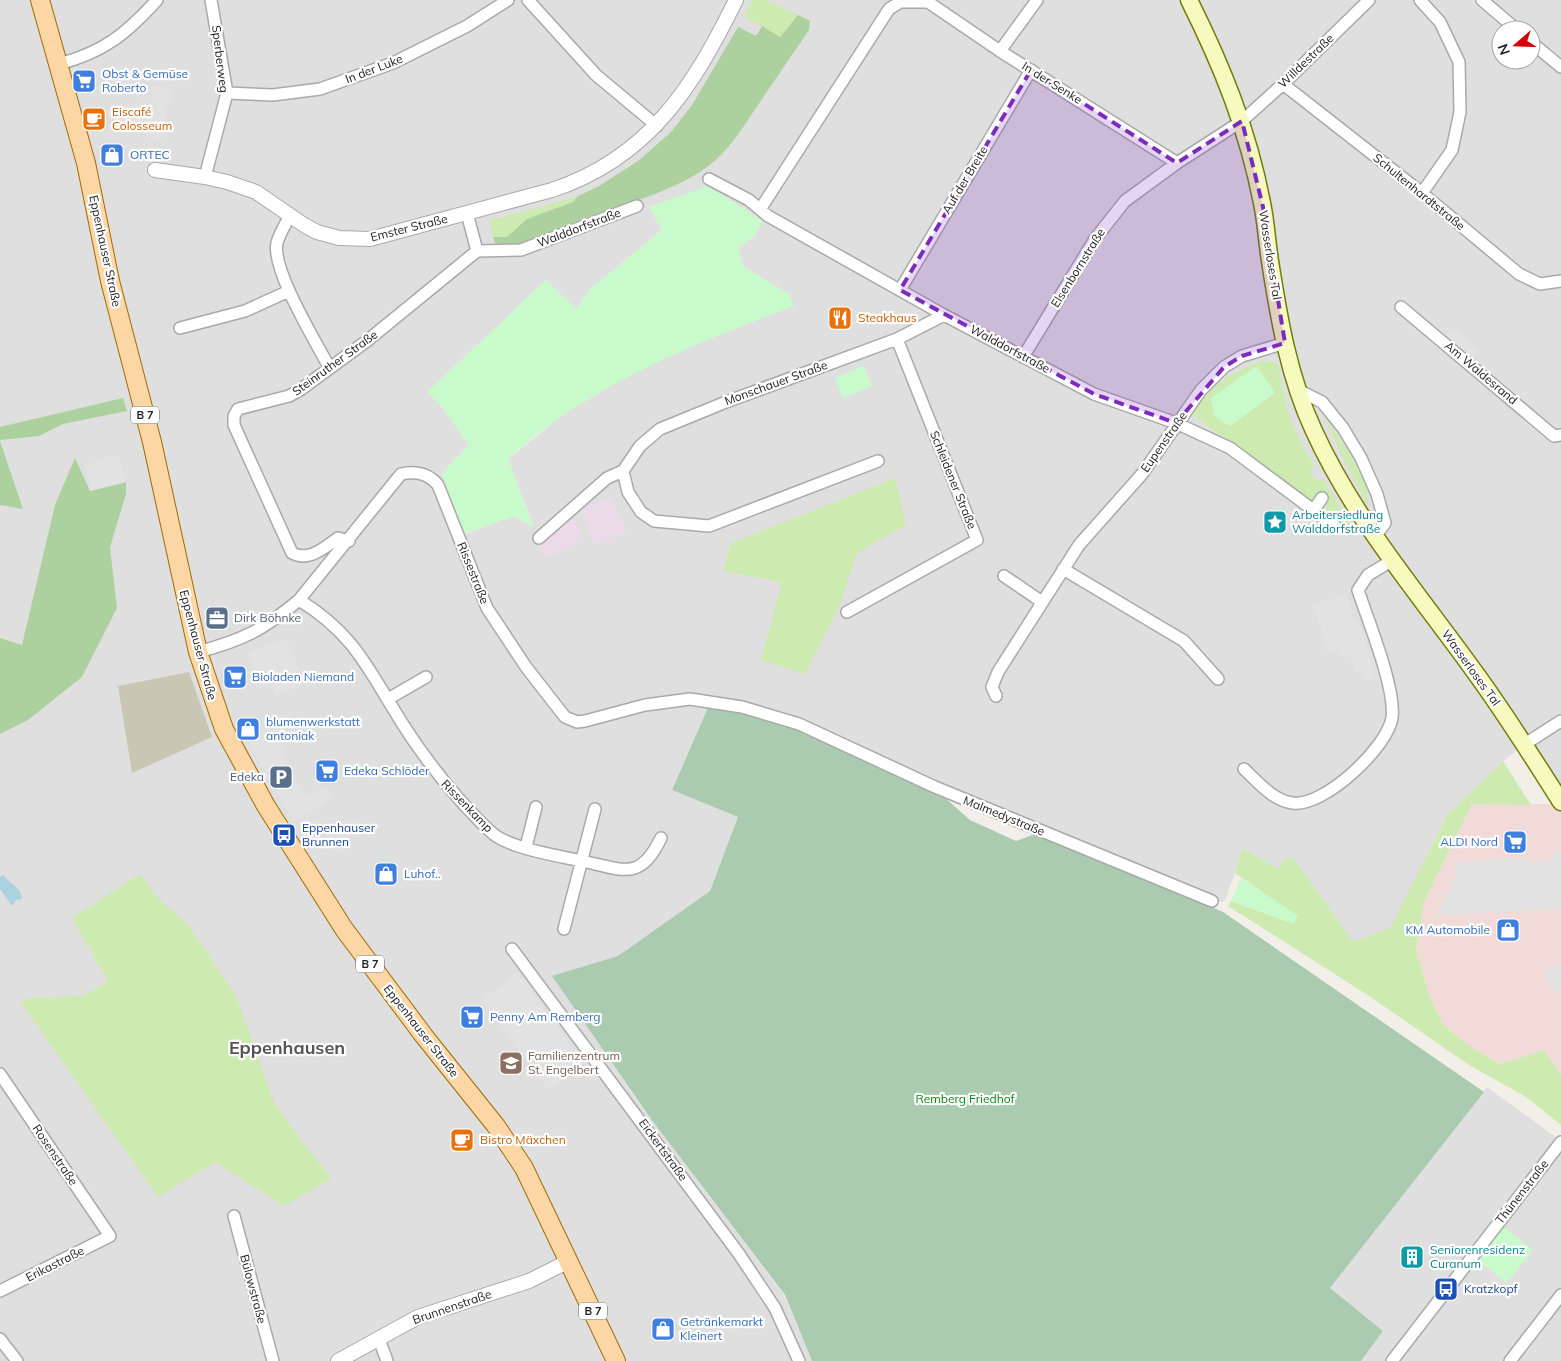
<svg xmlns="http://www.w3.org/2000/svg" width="1561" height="1361" font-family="Mulish,sans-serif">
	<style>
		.residential { fill: #e0dfdf; fill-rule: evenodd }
		.commercial { fill: #f2dad9 }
		.industrial { fill: #ebdbe8 }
		.construction { fill: #c7c7b4 }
		.grass { fill: #cdebb0 }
		.forest { fill: #add19e }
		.cemetery { fill: #aacbaf }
		.park { fill: #c8facc }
		.parking { fill: #e2e2e2 }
		.water { fill: #aad3df }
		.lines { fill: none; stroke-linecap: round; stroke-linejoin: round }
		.minor-casing { stroke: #a9a9a9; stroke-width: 14 }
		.tertiary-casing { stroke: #a9a9a9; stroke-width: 16 }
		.secondary-casing { stroke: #707d05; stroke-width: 19 }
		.primary-casing { stroke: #a06b00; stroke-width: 20 }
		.minor { stroke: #fff; stroke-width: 11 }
		.tertiary { stroke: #fff; stroke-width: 14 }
		.secondary { stroke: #f7fabf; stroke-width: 16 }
		.primary { stroke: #fcd6a4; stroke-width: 18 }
		.marked { fill: #7b2cbf; fill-opacity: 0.2; stroke: #7b2cbf; stroke-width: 4; stroke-dasharray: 10 6; stroke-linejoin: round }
		.labels { text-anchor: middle; stroke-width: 4.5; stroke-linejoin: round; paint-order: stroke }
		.shield { fill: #fff; stroke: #646464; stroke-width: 1 }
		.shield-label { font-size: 11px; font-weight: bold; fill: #222 }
		.street-label { font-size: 12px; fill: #222; stroke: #fff }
		.shop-label { font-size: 12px; fill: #366cbe; stroke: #fff; text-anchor: start }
		.food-label { font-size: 12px; fill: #c56008; stroke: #fff; text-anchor: start }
		.culture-label { font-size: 12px; fill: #0d838f; stroke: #fff; text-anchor: start }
		.service-label { font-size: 12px; fill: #4e5e75; stroke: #fff; text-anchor: start }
		.transit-label { font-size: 12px; fill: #164399; stroke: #fff; text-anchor: start }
		.education-label { font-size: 12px; fill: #785e54; stroke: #fff; text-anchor: start }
		.park-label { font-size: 12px; fill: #0c8416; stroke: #fff }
		.district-label { font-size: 18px; font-weight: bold; fill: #555; stroke: #fff }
	</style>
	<rect width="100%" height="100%" fill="#f2efe9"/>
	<path class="residential" d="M0 0H1561V802L1525 744 1503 761 1448 814 1391 928 1353 943 1293 857 1279 869 1242 848 1235 873 1224 902 1212 901 710 703 672 790 738 817 710 891 618 956 553 976 642 1107 784 1295 812 1361H0ZM1501 30H1531V60H1501ZM649 207 755 235 738 248 744 267 789 294 625 377 564 414 508 459 534 527 514 516 462 535 442 473 469 445 442 407 428 392 546 280 576 309 588 291 662 230Z
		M1487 1087 1561 1141V1361H1361L1383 1331 1330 1288Z"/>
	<path class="commercial" d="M1472 804H1561V1075L1544 1050 1500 1064 1468 1045 1443 1025 1428 992 1416 948 1424 902Z"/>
	<path class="industrial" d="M611 497 626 532 595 545 581 510Z
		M573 514 584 541 545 557 539 544Z"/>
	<path class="construction" d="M189 672 212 737 132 773 118 686Z"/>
	<path class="grass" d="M752 0H766L798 15 780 37 744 16Z
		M578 196 573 202 527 219 507 237H493L489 221Z
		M1262 361 1278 363C1286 409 1290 426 1315 466L1310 469 1316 481 1323 479 1355 533 1324 515 1328 499 1322 494 1314 501H1308L1192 414C1212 384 1229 373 1262 361Z
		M1323 414C1339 438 1370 476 1368 505L1341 454Z
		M895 478 906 525 857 553 839 607 805 674 761 660 782 582 723 571 731 543Z
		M1503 761 1531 805 1472 804 1424 902 1416 949 1428 992 1443 1025 1468 1045 1500 1064 1544 1050 1561 1075V1125L1526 1097 1469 1065 1369 996 1228 906 1231 901 1294 924 1297 916 1235 873 1242 848 1279 869 1283 861 1293 857 1353 942 1390 928 1448 814Z
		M140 874 157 897 189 926 236 996 275 1105 331 1179 284 1206 215 1162 158 1197 21 1003 28 998 82 996 108 982 72 918Z"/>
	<path class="forest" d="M798 15 810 21 809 30C792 55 775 80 758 105 743 127 729 151 707 167 671 193 626 203 585 218 556 229 527 250 495 243L493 237H507L527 219 573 202 578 196 599 186 638 161 671 132 692 105 738 27 756 36 762 26 780 37Z
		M123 398 127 411 63 424 39 436 0 440V427Z
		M0 441 23 509 0 505Z
		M75 458 90 491 126 482V494L110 547 117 608 82 677 28 720 0 734V638L22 645 55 505Z"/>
	<path class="cemetery" d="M710 703 799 724 935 789 970 820 1016 841 1041 832 1223 912 1484 1092 1330 1288 1383 1331 1361 1361H812L785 1295 651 1119 552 976 618 956 710 891 738 817 672 790Z"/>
	<path class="park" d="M708 186 763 221 755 235 738 248 744 267 789 294 794 306C692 345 590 384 508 459L534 528 514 516 461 535 442 473 469 445 442 407 427 392 546 280 576 309 588 291 662 230 649 207Z
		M864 366 872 386 843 398 835 378Z
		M1257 366 1275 393 1230 426 1215 417 1211 398Z
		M1241 878 1297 915 1294 924 1231 901Z
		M1502 1226 1533 1250 1507 1283 1476 1259Z"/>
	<path class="parking" d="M154 86 171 91 161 141 147 137 143 121 112 129 107 111 116 108 119 116 121 115 119 107 130 104 133 112 135 111 133 103 140 101 143 108 150 106Z
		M1453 328 1479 350 1469 362 1442 340Z
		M118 454 126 482 90 491 84 465Z
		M1347 594 1355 623 1359 622 1376 677 1364 681 1361 671 1355 673 1349 654 1339 657 1337 650 1328 653 1313 605Z
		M287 639 305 684 275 695 271 684 258 689 249 652Z
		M278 714 290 740 256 756 247 740 267 731 263 721Z
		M286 744 282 756 306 797 324 787 331 799 294 822 256 757Z
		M1553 851H1561V909L1436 915 1457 873V862L1527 857 1528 862 1553 861Z
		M1561 963V988L1552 992 1543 971Z
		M517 973 585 1064 549 1090 482 1000Z"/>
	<path class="water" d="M3 875 20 891 22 899 16 900 12 906 0 889V877Z"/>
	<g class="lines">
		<g class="minor-casing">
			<path id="minor" d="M528 0 596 75 657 126
				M1420 0 1440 22 1459 62 1460 112 1452 150 1422 193
				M1482 0 1517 30
				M1531 42 1561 67
				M1000 51 1037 0
				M59 64C104 52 126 34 157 0
				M1283 84 1422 193 1519 274 1540 284 1561 281
				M227 93 273 95 320 89 393 63 467 26 508 0
				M205 177 227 93 211 0
				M709 179 749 200 768 216 944 315 1094 394 1176 423 1230 448 1336 527
				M761 208 889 9 900 2H928L1000 51 1177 163
				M467 213 477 251
				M290 215C286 224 279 234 277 243 271 269 316 342 329 367
				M900 290 1031 70
				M1401 307 1554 436 1561 435
				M180 328 245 311 289 291
				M1023 357 1095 239 1125 201 1177 163 1242 121 1283 84 1369 0
				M1298 390 1322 402 1343 428 1361 458 1377 494 1385 523 1375 537
				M623 471 628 492 641 512 654 521 709 526 878 461
				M1313 511 1322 498
				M539 538 607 478 623 471 640 446 660 429 726 402 897 339 944 315
				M349 541 338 538C324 548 309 562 292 553L234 425V416L238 409 289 396 300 390 368 340 477 251 521 250 637 206
				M1063 569 1184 641 1218 679
				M1004 576 1042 602
				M299 600C355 634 369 671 402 723 419 750 438 775 459 799 470 811 483 826 496 836 517 850 565 857 591 863 628 872 642 877 661 838
				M847 612 977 540 897 339
				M198 652C243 640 263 630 299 600L401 474C416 471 428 473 438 485L487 608 526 667 565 717 577 722 585 721 645 705 690 699 742 707 799 724 935 787 1212 901
				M996 696 992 687 998 672 1079 545 1142 474 1201 390 1224 367 1242 356 1285 343
				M388 699 426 677
				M1525 744 1561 721
				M1244 769C1257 781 1273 801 1293 803 1324 807 1387 748 1392 718 1396 688 1368 621 1358 590L1368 575 1391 561
				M526 847 536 807
				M564 929 595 809
				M512 949 739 1254 775 1308 799 1361
				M0 1074 110 1236 0 1291
				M234 1216 273 1361
				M0 1339 17 1361
				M379 1339 387 1361
				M1392 1361 1561 1142
				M1510 1361 1561 1295"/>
		</g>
		<g class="tertiary-casing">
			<path id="tertiary" d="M155 170 205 177 227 182 256 192 304 225 317 232 339 238 370 239 552 190C649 158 693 87 736 0
				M338 1361 418 1317 529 1281 569 1261"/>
		</g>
		<g class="secondary-casing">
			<path id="secondary" d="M1189 0C1222 66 1248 130 1262 203 1266 222 1267 242 1270 261 1279 319 1289 378 1314 431 1354 519 1418 593 1474 671 1505 713 1533 758 1561 802"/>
		</g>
		<g class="primary-casing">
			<path id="primary" d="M40 0 86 163 110 281 152 442 198 652 224 729 266 806 344 929 424 1036 496 1126 524 1168 616 1361"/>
		</g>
		<use href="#minor" class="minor"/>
		<use href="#tertiary" class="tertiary"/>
		<use href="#secondary" class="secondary"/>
		<use href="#primary" class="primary"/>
	</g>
	<path class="marked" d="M1031 70 1177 163 1242 121 1263 207 1285 343 1242 356 1224 367 1176 423 1094 394 900 290Z"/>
	<defs>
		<g id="supermarket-square" transform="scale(1.25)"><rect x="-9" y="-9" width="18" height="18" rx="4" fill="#3f7fe0" stroke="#fff"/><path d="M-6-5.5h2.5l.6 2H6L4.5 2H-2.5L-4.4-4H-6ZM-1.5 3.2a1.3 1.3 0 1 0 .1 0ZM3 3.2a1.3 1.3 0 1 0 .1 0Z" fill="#fff"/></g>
		<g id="cafe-square" transform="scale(1.25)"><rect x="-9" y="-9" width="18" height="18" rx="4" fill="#e8710a" stroke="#fff"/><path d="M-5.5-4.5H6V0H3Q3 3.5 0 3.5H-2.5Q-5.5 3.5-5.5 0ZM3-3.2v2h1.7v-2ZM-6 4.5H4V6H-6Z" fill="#fff"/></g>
		<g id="shop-square" transform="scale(1.25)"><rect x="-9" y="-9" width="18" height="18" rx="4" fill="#3f7fe0" stroke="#fff"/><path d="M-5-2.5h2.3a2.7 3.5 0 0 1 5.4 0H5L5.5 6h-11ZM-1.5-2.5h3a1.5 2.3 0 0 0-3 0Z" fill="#fff"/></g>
		<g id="restaurant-square" transform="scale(1.25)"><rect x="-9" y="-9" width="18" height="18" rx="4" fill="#e8710a" stroke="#fff"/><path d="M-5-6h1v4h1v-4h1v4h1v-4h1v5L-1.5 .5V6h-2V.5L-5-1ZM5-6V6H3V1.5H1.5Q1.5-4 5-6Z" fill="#fff"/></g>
		<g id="sight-square" transform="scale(1.25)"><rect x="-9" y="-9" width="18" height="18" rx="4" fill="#0f9aa8" stroke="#fff"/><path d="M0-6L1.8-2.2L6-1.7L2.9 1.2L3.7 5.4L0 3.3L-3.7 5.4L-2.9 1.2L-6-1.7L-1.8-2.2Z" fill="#fff"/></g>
		<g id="office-square" transform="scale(1.25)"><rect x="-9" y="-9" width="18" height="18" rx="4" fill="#5c6f8a" stroke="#fff"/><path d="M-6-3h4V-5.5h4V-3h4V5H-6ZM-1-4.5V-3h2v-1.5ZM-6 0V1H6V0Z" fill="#fff"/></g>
		<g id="parking-square" transform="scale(1.25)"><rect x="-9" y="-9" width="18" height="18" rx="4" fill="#5c6f8a" stroke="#fff"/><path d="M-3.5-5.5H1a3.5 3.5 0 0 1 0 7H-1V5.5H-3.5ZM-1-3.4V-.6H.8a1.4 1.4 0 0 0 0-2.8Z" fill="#fff"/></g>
		<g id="bus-square" transform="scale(1.25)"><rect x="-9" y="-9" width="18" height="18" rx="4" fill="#1a4fb4" stroke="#fff"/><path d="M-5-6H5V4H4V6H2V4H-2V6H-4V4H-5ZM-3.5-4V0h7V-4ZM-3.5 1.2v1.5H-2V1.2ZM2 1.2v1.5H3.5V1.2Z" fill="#fff"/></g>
		<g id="school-square" transform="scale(1.25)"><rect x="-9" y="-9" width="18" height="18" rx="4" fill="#8d6e63" stroke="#fff"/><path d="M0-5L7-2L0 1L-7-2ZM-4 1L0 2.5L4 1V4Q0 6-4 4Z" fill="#fff"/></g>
		<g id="building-square" transform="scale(1.25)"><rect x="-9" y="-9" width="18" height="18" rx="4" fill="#0f9aa8" stroke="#fff"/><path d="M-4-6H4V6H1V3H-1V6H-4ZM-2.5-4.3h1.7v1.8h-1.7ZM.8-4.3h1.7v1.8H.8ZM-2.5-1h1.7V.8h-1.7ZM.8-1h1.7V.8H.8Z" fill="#fff"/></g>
	</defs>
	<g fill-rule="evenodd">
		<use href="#supermarket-square" x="84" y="81"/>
		<use href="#cafe-square" x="94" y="119"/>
		<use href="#shop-square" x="112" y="155"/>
		<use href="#restaurant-square" x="840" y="318"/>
		<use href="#sight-square" x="1275" y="522"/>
		<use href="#office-square" x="217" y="618"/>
		<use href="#supermarket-square" x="235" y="677"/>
		<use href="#shop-square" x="248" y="729"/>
		<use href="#supermarket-square" x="327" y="771"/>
		<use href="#parking-square" x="281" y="777"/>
		<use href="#bus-square" x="284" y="835"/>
		<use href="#supermarket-square" x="1515" y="842"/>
		<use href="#shop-square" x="386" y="874"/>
		<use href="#shop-square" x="1508" y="930"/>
		<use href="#supermarket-square" x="472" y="1017"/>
		<use href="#school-square" x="511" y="1063"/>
		<use href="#cafe-square" x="462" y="1140"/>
		<use href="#building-square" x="1412" y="1257"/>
		<use href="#bus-square" x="1446" y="1289"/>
		<use href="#shop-square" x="663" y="1329"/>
	</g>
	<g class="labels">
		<g class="shield">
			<rect x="131" y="406.5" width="28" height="17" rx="4"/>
			<rect x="356" y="955.5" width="28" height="17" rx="4"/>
			<rect x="579" y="1302.5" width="28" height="17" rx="4"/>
		</g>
		<g class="shield-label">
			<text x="145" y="419">B 7</text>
			<text x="370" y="968">B 7</text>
			<text x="593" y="1315">B 7</text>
		</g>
		<g class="street-label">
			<text transform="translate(220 59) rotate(83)" y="4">Sperberweg</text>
			<text transform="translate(1306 61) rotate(-44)" y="4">Willdestraße</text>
			<text transform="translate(374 69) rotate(-21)" y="4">In der Luke</text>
			<text transform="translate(1052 83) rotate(32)" y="4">In der Senke</text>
			<text transform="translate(965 180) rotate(-59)" y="4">Auf der Breite</text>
			<text transform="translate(1419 192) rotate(39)" y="4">Schultenhardtstraße</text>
			<text transform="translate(409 228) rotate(-14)" y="4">Emster Straße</text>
			<text transform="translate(579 228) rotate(-21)" y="4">Walddorfstraße</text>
			<text transform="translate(105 251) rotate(78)" y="4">Eppenhauser Straße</text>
			<text transform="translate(1270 255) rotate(81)" y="4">Wasserloses Tal</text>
			<text transform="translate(1078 268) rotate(-58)" y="4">Elsenbornstraße</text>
			<text transform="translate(1010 349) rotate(28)" y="4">Walddorfstraße</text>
			<text transform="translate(335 363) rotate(-36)" y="4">Steinruther Straße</text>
			<text transform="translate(1481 373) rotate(40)" y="4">Am Waldesrand</text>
			<text transform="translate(776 383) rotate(-20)" y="4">Monschauer Straße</text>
			<text transform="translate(1164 442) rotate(-55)" y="4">Eupenstraße</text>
			<text transform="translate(953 480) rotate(68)" y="4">Schleidener Straße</text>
			<text transform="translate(473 573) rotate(68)" y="4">Rissestraße</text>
			<text transform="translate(198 645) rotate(75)" y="4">Eppenhauser Straße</text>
			<text transform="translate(1471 668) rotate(54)" y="4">Wasserloses Tal</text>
			<text transform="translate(467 806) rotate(46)" y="4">Rissenkamp</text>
			<text transform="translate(1004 816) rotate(22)" y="4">Malmedystraße</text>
			<text transform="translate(421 1031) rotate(52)" y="4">Eppenhauser Straße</text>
			<text transform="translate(663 1150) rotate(54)" y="4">Eickertstraße</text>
			<text transform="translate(55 1155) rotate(56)" y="4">Rosenstraße</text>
			<text transform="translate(1522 1192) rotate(-52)" y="4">Thünenstraße</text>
			<text transform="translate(55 1264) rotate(-27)" y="4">Erikastraße</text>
			<text transform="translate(253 1289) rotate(75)" y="4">Bülowstraße</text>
			<text transform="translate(452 1307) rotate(-19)" y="4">Brunnenstraße</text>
		</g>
		<g class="shop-label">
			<text x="102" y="78">Obst &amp; Gemüse<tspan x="102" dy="14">Roberto</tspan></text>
			<text x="130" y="159">ORTEC</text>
			<text x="252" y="681">Bioladen Niemand</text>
			<text x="266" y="726">blumenwerkstatt<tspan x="266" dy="14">antoniak</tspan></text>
			<text x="344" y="775">Edeka Schlöder</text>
			<text x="1498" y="846" text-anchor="end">ALDI Nord</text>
			<text x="404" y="878">Luhof..</text>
			<text x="1490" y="934" text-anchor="end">KM Automobile</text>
			<text x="490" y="1021">Penny Am Remberg</text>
			<text x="680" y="1326">Getränkemarkt<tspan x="680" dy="14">Kleinert</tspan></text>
		</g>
		<g class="food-label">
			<text x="112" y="116">Eiscafé<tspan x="112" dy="14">Colosseum</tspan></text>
			<text x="858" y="322">Steakhaus</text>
			<text x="480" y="1144">Bistro Mäxchen</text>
		</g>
		<g class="culture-label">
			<text x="1292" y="519">Arbeitersiedlung<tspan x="1292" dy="14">Walddorfstraße</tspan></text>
			<text x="1430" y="1254">Seniorenresidenz<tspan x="1430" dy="14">Curanum</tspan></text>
		</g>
		<g class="service-label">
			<text x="234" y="622">Dirk Böhnke</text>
			<text x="264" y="781" text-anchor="end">Edeka</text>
		</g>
		<g class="transit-label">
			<text x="302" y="832">Eppenhauser<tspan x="302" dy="14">Brunnen</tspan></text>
			<text x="1464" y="1293">Kratzkopf</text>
		</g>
		<g class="education-label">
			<text x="528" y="1060">Familienzentrum<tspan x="528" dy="14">St. Engelbert</tspan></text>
		</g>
		<g class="park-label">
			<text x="965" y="1103">Remberg Friedhof</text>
		</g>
		<g class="district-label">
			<text x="287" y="1054">Eppenhausen</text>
		</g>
	</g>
	<g transform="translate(1516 45) rotate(250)"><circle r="24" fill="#ffffff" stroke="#a7a7a7"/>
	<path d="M0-4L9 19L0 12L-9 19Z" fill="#d40000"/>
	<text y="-8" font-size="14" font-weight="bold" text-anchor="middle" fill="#222222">N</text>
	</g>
</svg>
